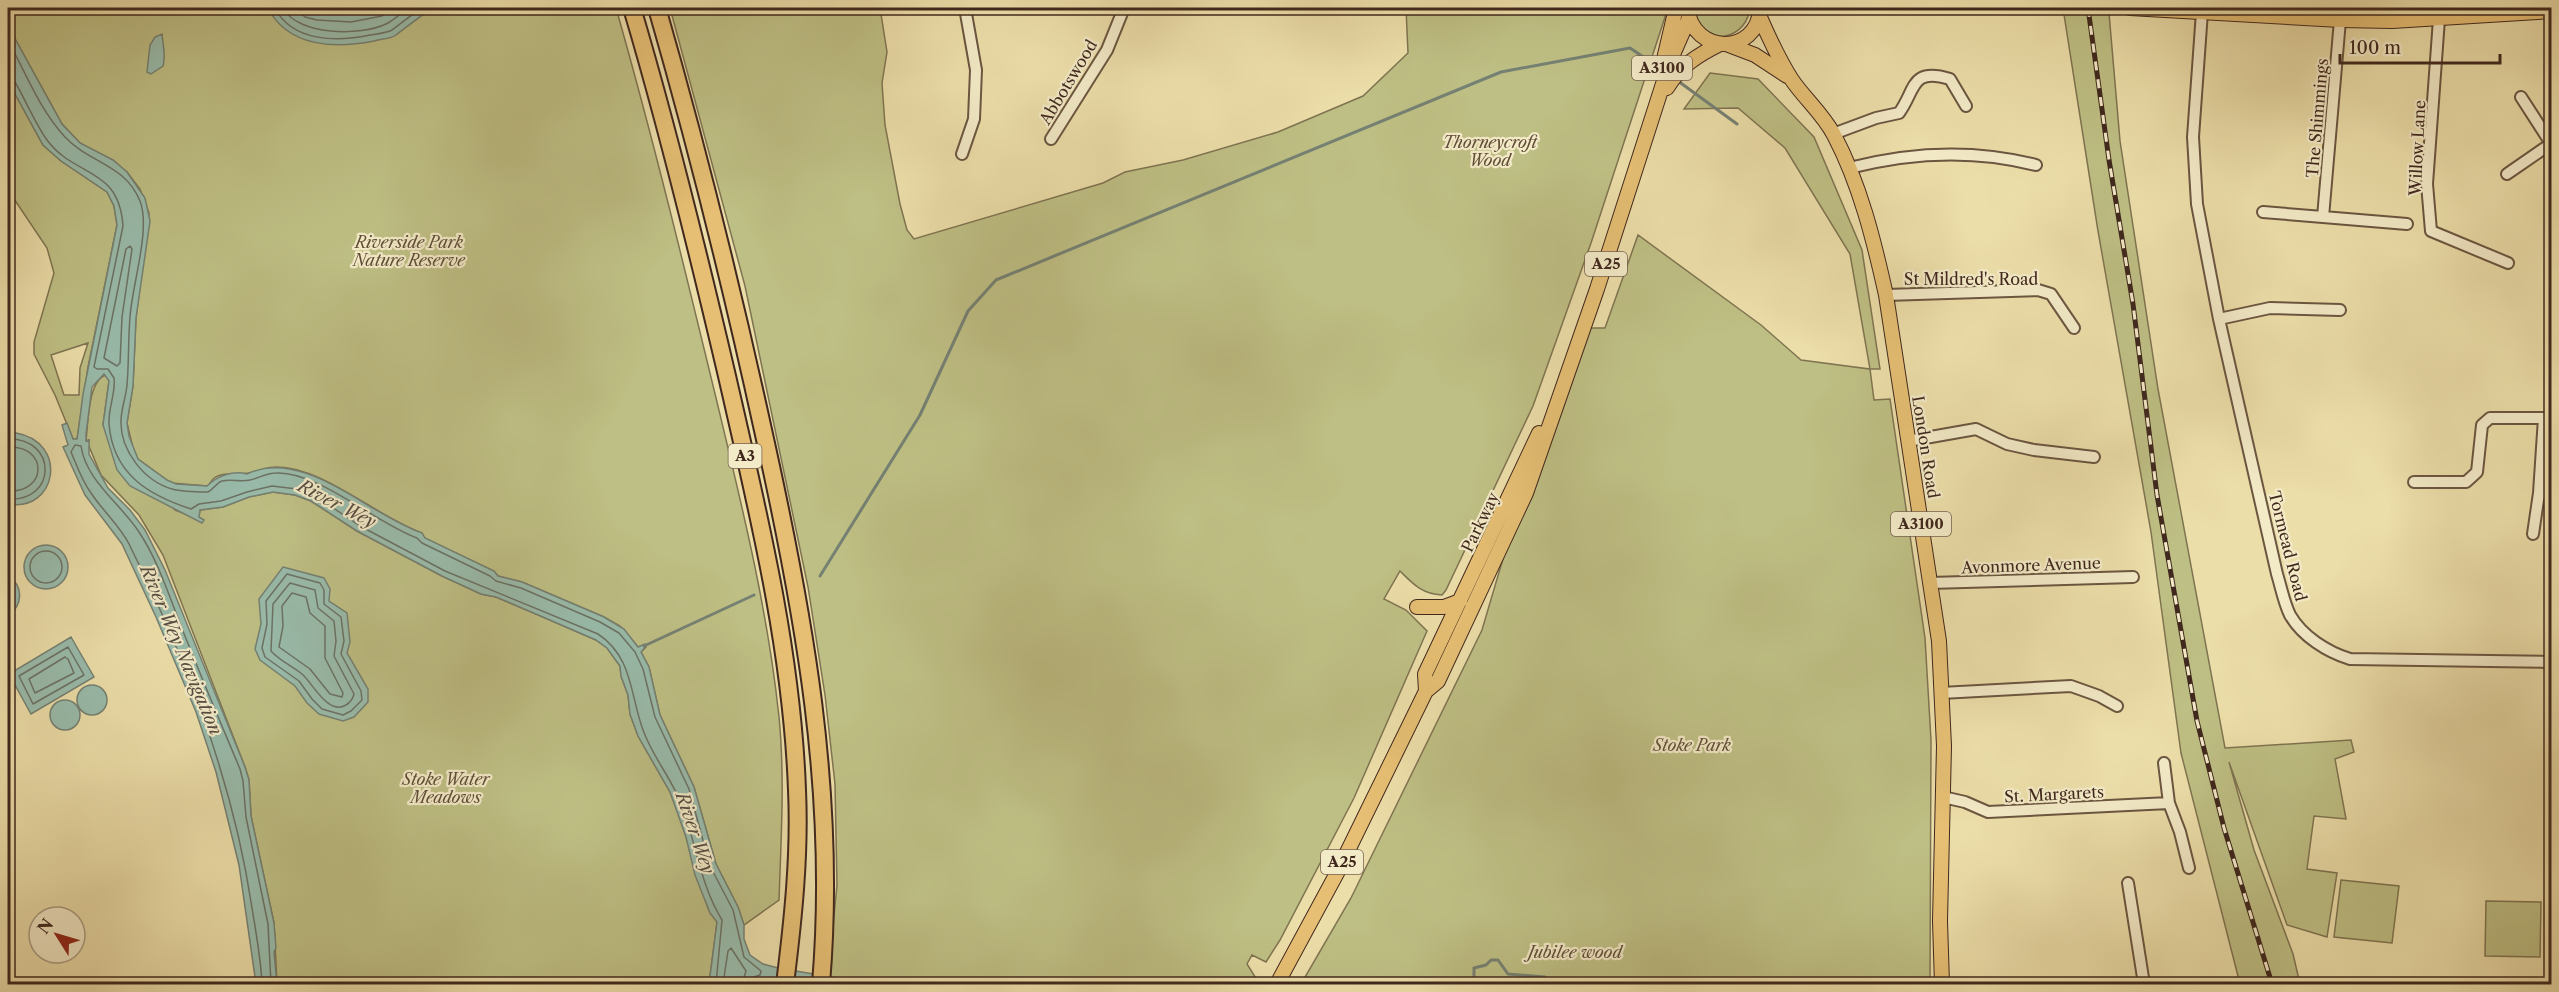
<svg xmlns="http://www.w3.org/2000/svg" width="2559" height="992" font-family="'Libre Caslon Text',serif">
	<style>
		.green { fill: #bebf84; stroke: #7f7451; stroke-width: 1.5; fill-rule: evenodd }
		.water { fill: #99bcac; stroke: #758173; stroke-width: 1.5 }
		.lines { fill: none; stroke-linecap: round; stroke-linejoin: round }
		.shore { stroke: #6c7265; stroke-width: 1.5 }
		.stream { stroke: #758173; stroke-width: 3 }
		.minor-casing { stroke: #6b5641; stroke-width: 14 }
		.major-casing { stroke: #40281e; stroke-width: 16 }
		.highway-casing { stroke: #40281e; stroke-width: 20 }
		.minor { stroke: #f3eac7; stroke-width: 10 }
		.major { stroke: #e6bf74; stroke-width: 14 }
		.highway { stroke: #e6bf74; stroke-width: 16 }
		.rail-casing { stroke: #40281e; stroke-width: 5 }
		.rail { stroke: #f3eac7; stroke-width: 3; stroke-dasharray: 9; stroke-linecap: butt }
		.labels { text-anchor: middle; stroke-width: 4.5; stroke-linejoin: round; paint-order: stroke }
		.shield { fill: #f3eac7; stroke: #766251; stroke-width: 1.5 }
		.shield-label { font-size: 15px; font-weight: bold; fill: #40281e }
		.street-label { font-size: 16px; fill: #40281e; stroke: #f3eac7 }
		.park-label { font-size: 16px; font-style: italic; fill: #604e38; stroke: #f3eac7 }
		.water-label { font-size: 18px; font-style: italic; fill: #564d42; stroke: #f3eac7 }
	</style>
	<rect width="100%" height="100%" fill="#ecdea9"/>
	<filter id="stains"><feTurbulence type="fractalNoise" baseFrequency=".00333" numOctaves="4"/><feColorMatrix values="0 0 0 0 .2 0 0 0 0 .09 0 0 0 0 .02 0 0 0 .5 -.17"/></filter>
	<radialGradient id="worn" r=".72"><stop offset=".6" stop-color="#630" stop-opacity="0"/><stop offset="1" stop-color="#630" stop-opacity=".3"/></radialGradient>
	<path class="green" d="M8 8H616C653 138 685 270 717 402 742 506 768 611 779 717 785 778 781 839 779 900L744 925 738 907 716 864 694 787 660 715 649 667 641 652 646 647 645 645 638 647 620 626 604 617 522 582 498 576 494 571 424 538 422 533C377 517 320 465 275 467 265 467 258 472 249 473 240 475 222 471 213 479 211 481 210 484 208 486L171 483 138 459 133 448 127 423 133 386 136 318 149 213 140 189 127 172 80 143 62 124 8 26Z
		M670 8H880L887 52 882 83 885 125 900 204 907 230 914 239 1103 183 1125 172 1183 160 1278 132 1363 96 1408 53 1406 8H1668L1591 243 1533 406 1446 590 1442 595C1422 594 1413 584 1400 571L1384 599 1406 610 1427 631 1354 798 1280 940 1266 962 1252 955 1247 964 1257 980 1254 984H873L828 977 837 885 835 784 825 695 808 587 745 286Z
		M1691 8H1750V10C1746 27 1735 36 1718 37L1699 27Z
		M2063 8 2109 13 2120 141 2158 389 2225 748 2351 740 2354 752 2335 759 2346 819 2314 816 2307 869 2337 873 2327 937 2287 925 2229 762 2254 850 2293 954 2300 984H2240L2181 753 2151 532 2098 231Z
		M1710 73 1758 79 1814 137 1862 250 1880 369H1870L1874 400 1890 399 1925 638 1931 740 1930 984H1301L1351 898 1482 630 1510 535 1590 328H1605L1638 235 1761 325 1801 360 1870 369 1850 254 1785 148 1738 108 1684 109Z
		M8 81 43 145 61 161 107 192 114 206 117 225 88 367 77 439H73L55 395 34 354V342L54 273 47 248 8 190ZM88 343 80 368 79 395H64L51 355Z
		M106 375 109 381 103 425 175 510 194 517 202 523 199 517 200 510 223 507 249 497 273 492 295 495 311 501 357 531 442 576 481 594 496 597 529 611 596 640 607 648 620 666 621 676 628 695 630 714 638 736 670 792 678 811 708 908 717 922 709 984H277L274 923 251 816 249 780 245 767 163 555 139 515 101 475 88 444 89 440 86 441C88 424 88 380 106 375Z
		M2341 880 2399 886 2392 943 2334 937Z
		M2486 901 2541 902 2540 957 2485 956Z"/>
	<path class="water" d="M268 8H433C420 16 408 26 396 35 391 39 380 39 374 41 334 49 288 47 268 8Z
		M8 26 62 124 80 143 113 160 127 172 145 198 150 221 136 318 133 386 127 423 129 436 138 459 167 480 176 484 207 486C217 476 233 470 247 474 304 447 367 514 422 533L425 538 494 571 498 576 522 582 604 617 624 629 638 647 645 644 646 646 641 652 649 667 660 715 694 787 716 864 738 907 744 925V939L750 955 763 964 778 968 873 984H777L764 981 750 984H709L717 922 710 913 695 875 686 837 670 792 638 736 630 714 628 695 621 676 620 666 607 648 596 640 529 611 496 597 481 594 442 576 357 531 311 501 295 495 273 492 249 497 223 507 200 510 199 517 204 520 202 523 130 486 117 470 103 425 109 381 104 374 92 387 86 434V441L89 440V454L108 488 130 510 145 530 165 570 245 767 249 780 251 816 274 923 276 948 274 952 277 984H256L239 865 216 772 196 712 156 617 122 544 85 495 63 447 68 445 62 425 67 423 73 439H77L78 433 83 394 117 225 114 206 107 192 61 161 43 145 8 81Z
		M162 34C163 45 166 56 163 66L151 74 147 72 150 45 155 37Z
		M16 433C69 442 57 513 8 504V434Z
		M24 567a22 22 0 1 1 44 0a22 22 0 1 1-44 0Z
		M283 567 324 578 330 589 329 601 347 613 350 642 347 653 368 689V702L354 717 343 721 319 714 307 703 295 686 260 660 255 649 261 624 259 599Z
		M8 576C24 586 23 605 8 616Z
		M71 637 94 677 31 714 9 674Z
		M77 700a15 15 0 1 1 30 0a15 15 0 1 1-30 0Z
		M50 715a15 15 0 1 1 30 0a15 15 0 1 1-30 0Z"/>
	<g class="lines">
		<path class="shore" d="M275 8C292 42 337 42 370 35 376 34 387 33 392 30 402 23 412 14 422 8
			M283 8C298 36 361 36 386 24 394 20 402 12 409 8
			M293 8 305 17 317 20 351 22 382 16 393 8
			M8 40C25 72 40 110 65 137 89 163 125 164 140 201 151 229 132 285 130 317 128 340 129 363 127 385 126 397 121 409 121 421 120 450 144 481 172 489 182 492 197 492 208 492 214 489 216 483 222 481 231 479 241 482 250 480 259 478 266 473 276 473 318 471 374 522 417 538L422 543 490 576 496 581 521 588 600 622 619 633 635 652 643 669 655 717 689 789 710 866 733 910 744 957 761 971 760 975 751 978 750 984
			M8 79 15 82C26 101 35 123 47 140 75 178 119 166 123 226L94 367 97 369H108L114 378C116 393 108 408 109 424 113 474 148 495 191 509L199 504 221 501 247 492 272 486 297 489 314 495 360 526 445 571 598 634C633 657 630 695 643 730 653 758 673 780 683 808 696 845 701 886 722 920L716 984
			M130 246 132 249 122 317 120 363 117 366 104 358 126 249Z
			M8 439C58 438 57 502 8 499
			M8 447C48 445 48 493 8 491
			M30 567a16 16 0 1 1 32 0a16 16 0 1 1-32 0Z
			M287 574 320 583 324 590V604L341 617 344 641 341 654 361 691 362 700 351 711 343 715 322 709 312 699 299 681 265 657 262 648 267 624 266 601Z
			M290 583 315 590 318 608 334 621 336 641 334 656 354 694C353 698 351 702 346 705 328 716 312 682 302 674 292 666 280 661 271 651L273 604Z
			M292 593 306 597 310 613 325 626V658L343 693 342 697 330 694 310 669 279 647 283 626 282 606Z
			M68 647 84 675 33 704 19 676Z
			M65 657 68 659 74 673 35 693 29 679Z
			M262 984C261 959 256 933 252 908 233 780 186 659 129 544 120 526 102 510 91 493 82 481 77 466 71 452L75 445 81 446C86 481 121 504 139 532 161 565 172 606 187 641 204 684 222 726 240 769L243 781 246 817 268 924 271 984
			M723 984 728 951 731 948 746 971 742 984"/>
		<path class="stream" d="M1678 81 1737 124
			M820 576 920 415 968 311 996 280 1501 72 1630 48 1663 70
			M644 646 754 595
			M1474 984V968L1486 965 1491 960H1498L1508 974 1545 977 1548 984"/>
		<g class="minor-casing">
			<path id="minor" d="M2202 12 2193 137 2197 204 2219 319 2277 574C2281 587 2284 603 2290 615 2302 636 2327 652 2350 659L2552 662
				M2439 19 2427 184 2431 231 2508 263
				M2340 20 2323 217 2407 224
				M2521 97 2552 145
				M1833 134 1876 118 1899 113C1916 90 1910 67 1950 79L1966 106
				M1051 139 1107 50 1124 8
				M962 154 974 119 976 70 965 8
				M1849 168C1911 152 1974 149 2036 165
				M2507 174 2549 145
				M2263 212 2323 217
				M1886 295 2038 290 2051 294 2074 328
				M2219 319 2270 308 2340 310
				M2544 418 2539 493 2552 494
				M1908 441 1976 429 2007 444 2034 450 2094 457
				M2414 482H2466L2477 472 2482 425 2490 418H2552
				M2533 534 2539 493
				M1930 583 2133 577
				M1941 693 2071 686 2099 696 2117 706
				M2164 763 2169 803
				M1943 797 1965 802 1988 812 2169 803 2180 832 2189 868
				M2128 883 2144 984"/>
		</g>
		<g class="major-casing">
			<path id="major" d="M1687 8C1694 57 1757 54 1760 10
				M2130 8 2340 20 2392 21 2552 11
				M1759 15C1769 38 1779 60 1792 80 1805 99 1823 114 1834 135 1860 184 1874 241 1886 295L1939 641 1944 746 1940 921 1942 984
				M1726 44 1755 55 1787 76
				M1664 59 1676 8
				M1667 88C1680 66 1698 55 1720 44
				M1417 607H1444L1460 601
				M1426 691 1425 674 1539 433
				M1277 984 1337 873 1426 691 1438 681 1526 493 1597 289 1671 59 1689 18"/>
		</g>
		<g class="highway-casing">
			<path id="highway" d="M632 8C668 129 698 252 727 376 758 512 792 650 797 790 800 855 793 920 785 984
				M657 8C697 147 732 288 763 430 804 614 837 794 821 984"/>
		</g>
		<use href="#minor" class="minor"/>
		<use href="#major" class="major"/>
		<use href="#highway" class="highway"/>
		<g class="rail-casing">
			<path id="rail" d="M2088 8 2109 160 2133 304 2157 495 2197 721 2224 828 2272 984"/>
		</g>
		<use href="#rail" class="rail"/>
	</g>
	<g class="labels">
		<g class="shield">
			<rect x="1632" y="56" width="60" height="24" rx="4.5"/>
			<rect x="1585" y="252" width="42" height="24" rx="4.5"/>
			<rect x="728.5" y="444" width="33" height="24" rx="4.5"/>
			<rect x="1891" y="512" width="60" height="24" rx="4.5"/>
			<rect x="1321" y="850" width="42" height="24" rx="4.5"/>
		</g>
		<g class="shield-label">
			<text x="1662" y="73">A3100</text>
			<text x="1606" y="269">A25</text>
			<text x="745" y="461">A3</text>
			<text x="1921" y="529">A3100</text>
			<text x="1342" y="867">A25</text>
		</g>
		<g class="street-label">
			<text transform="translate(1068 82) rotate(-59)" y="6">Abbotswood</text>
			<text transform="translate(2317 118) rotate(-85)" y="6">The Shimmings</text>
			<text transform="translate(2417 148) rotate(-87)" y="6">Willow Lane</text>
			<text x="1971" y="285">St Mildred's Road</text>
			<text transform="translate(1926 447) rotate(81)" y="6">London Road</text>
			<text transform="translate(1480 522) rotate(-64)" y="6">Parkway</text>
			<text transform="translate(2288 546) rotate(76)" y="6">Tormead Road</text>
			<text transform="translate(2031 565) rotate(-2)" y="6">Avonmore Avenue</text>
			<text transform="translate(2054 794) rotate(-3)" y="6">St. Margarets</text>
		</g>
		<g class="park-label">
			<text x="1490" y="148">Thorneycroft<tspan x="1490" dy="18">Wood</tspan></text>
			<text x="409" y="248">Riverside Park<tspan x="409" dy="18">Nature Reserve</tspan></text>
			<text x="1692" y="751">Stoke Park</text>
			<text x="446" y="785">Stoke Water<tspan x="446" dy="18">Meadows</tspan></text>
			<text x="1575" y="958">Jubilee wood</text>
		</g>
		<g class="water-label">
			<text transform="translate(337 504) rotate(27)" y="6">River Wey</text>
			<text transform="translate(181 650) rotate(67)" y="6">River Wey Navigation</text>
			<text transform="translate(695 833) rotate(71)" y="6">River Wey</text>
		</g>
	</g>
	<rect width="2559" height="992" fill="none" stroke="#ecdea9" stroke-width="30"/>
	<rect x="9" y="9" width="2541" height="974" fill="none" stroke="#40281e" stroke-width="3"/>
	<rect x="15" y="15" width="2529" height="962" fill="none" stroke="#40281e" stroke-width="1.5"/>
	<g transform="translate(57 935) rotate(307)"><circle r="28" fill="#f3eac7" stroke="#ab9c83" stroke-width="1.5"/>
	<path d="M0-4.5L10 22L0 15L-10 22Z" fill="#8f2418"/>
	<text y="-9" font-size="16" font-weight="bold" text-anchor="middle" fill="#40281e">N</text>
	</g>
	<path d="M2340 54v9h160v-9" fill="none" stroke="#40281e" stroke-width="3"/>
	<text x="2349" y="54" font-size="18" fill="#40281e" stroke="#f3eac7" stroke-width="4.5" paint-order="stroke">100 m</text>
	<rect width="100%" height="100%" filter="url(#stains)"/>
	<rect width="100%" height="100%" fill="url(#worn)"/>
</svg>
